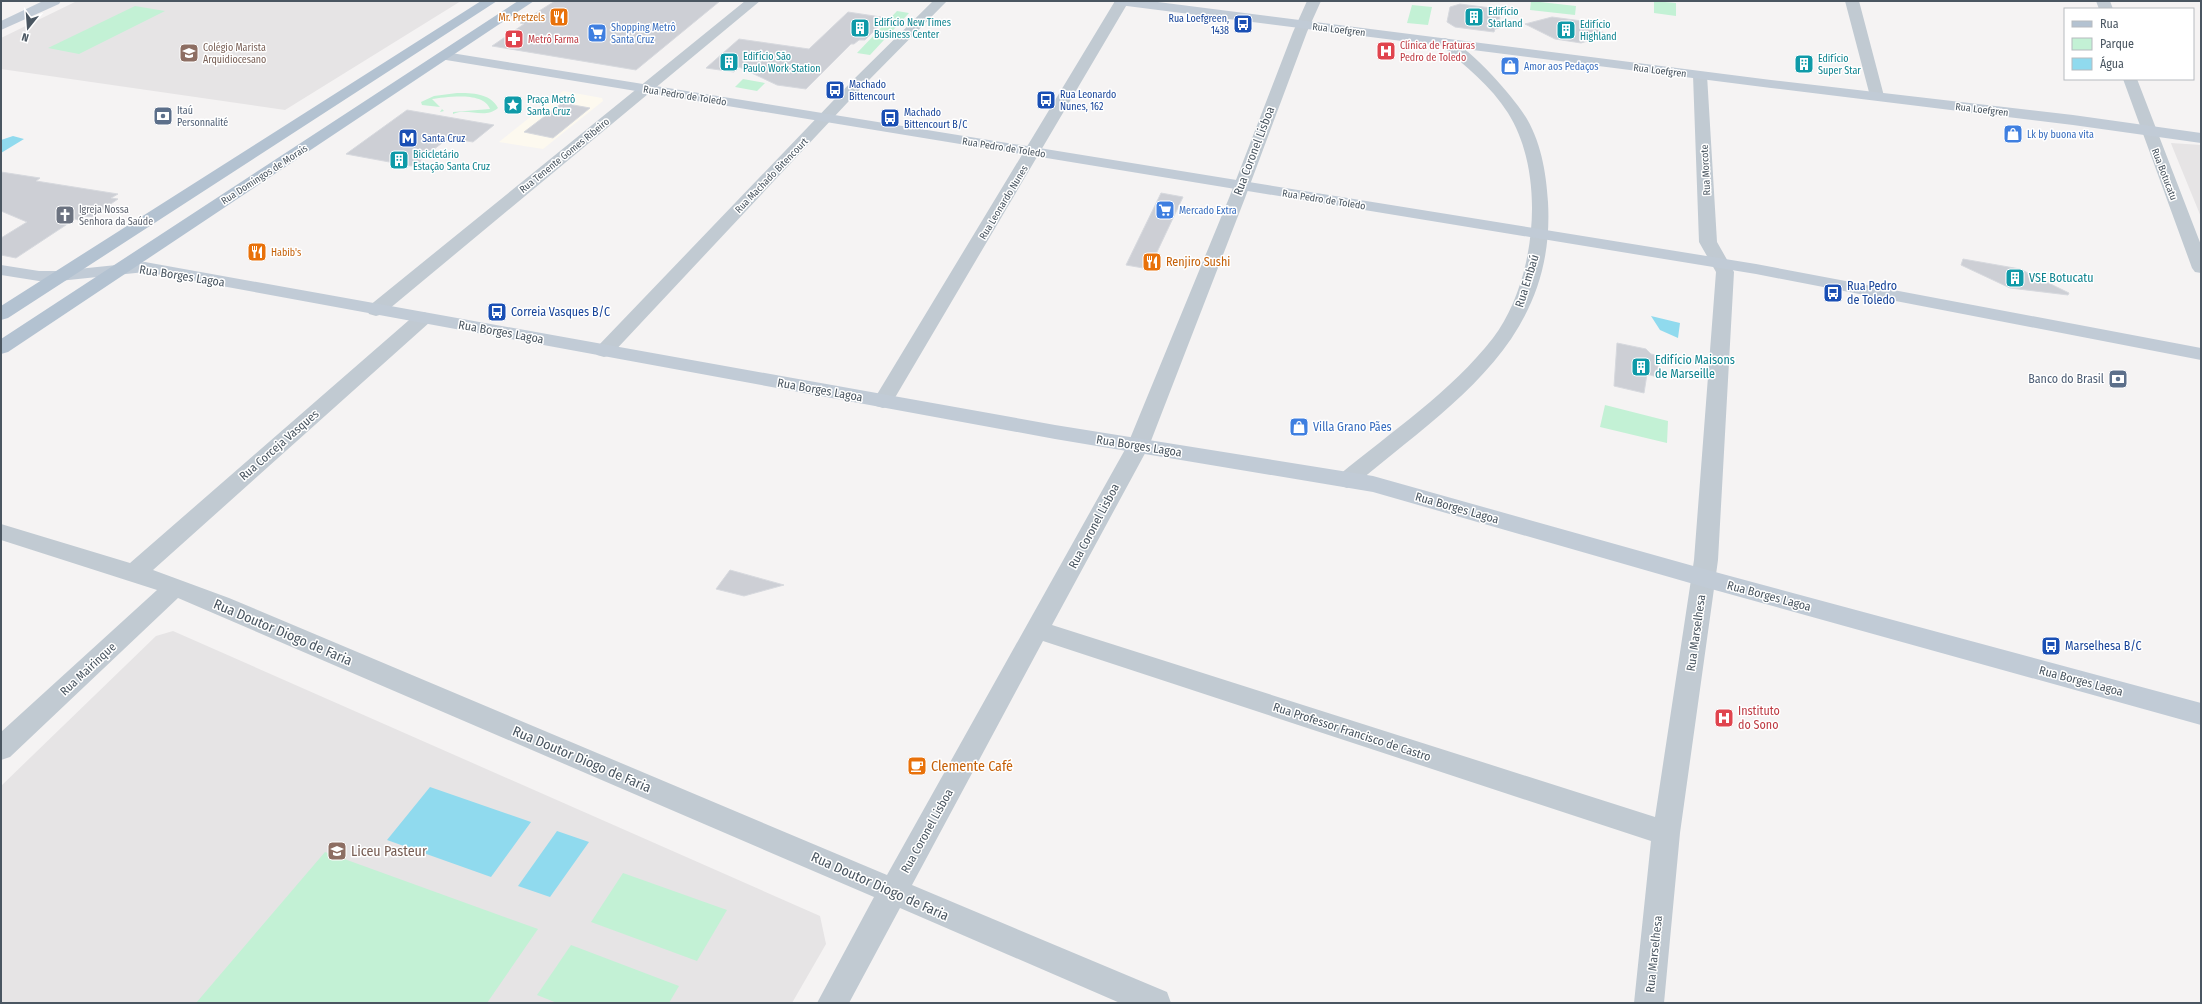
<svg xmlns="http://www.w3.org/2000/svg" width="2202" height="1004" font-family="'Fira Sans Condensed',sans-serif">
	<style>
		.commercial { fill: #fdf9ef }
		.education { fill: #e6e4e5 }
		.green { fill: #c3f1d5 }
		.water { fill: #90daee }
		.building { fill: #cdcfd5; stroke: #d7d9de }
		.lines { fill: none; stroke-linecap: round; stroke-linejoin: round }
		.street { fill: #c1cad2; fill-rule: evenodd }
		.secondary { fill: #c1cbd6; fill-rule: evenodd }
		.primary { fill: #b3c2d1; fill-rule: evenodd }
		.labels { text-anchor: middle; stroke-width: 3; stroke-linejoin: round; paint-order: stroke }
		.far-culture-label { font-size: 10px; fill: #0d838f; stroke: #fff; text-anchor: start }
		.far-food-label { font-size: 10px; fill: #c56008; stroke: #fff; text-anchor: end }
		.far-transit-label { font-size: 10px; fill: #164399; stroke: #fff; text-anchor: start }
		.far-shop-label { font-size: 10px; fill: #366cbe; stroke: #fff; text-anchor: start }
		.far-street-label { font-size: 10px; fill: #4a5661; stroke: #fff }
		.far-health-label { font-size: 10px; fill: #be3a42; stroke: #fff; text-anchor: start }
		.far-education-label { font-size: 10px; fill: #785e54; stroke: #fff; text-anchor: start }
		.far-service-label { font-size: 10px; fill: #4e5e75; stroke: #fff; text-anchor: start }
		.far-worship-label { font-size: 10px; fill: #5b616d; stroke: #fff; text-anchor: start }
		.street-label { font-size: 12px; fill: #4a5661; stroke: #fff }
		.food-label { font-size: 12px; fill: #c56008; stroke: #fff; text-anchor: start }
		.culture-label { font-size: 12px; fill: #0d838f; stroke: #fff; text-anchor: start }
		.transit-label { font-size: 12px; fill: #164399; stroke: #fff; text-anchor: start }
		.service-label { font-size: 12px; fill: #4e5e75; stroke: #fff; text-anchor: end }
		.shop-label { font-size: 12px; fill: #366cbe; stroke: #fff; text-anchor: start }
		.health-label { font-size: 12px; fill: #be3a42; stroke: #fff; text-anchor: start }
		.near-street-label { font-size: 14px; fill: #4a5661; stroke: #fff }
		.near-food-label { font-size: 14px; fill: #c56008; stroke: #fff; text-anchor: start }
		.near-education-label { font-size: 14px; fill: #785e54; stroke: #fff; text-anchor: start }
	</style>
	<rect width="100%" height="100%" fill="#f5f3f3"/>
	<path class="commercial" d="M563 91 602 98 603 101 543 149 499 142Z"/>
	<path class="education" d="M77 1H461L285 110 1 69V38Z
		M2171 143 2201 145V217L2172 146Z
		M173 631 820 916 826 944 792 1003H1V786L156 636Z"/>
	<path class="green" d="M1531 1 1576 6 1575 15 1530 10Z
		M1654 1 1676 3V16L1654 13Z
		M1412 5 1432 7 1428 25 1407 23Z
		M135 6 165 11 79 54 48 48Z
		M897 11 909 13 870 55 857 53Z
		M743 79 765 83 757 91 735 87Z
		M457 93C472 93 490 93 498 108 484 120 468 107 453 114V112L490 109C484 91 446 97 432 99L444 111 440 112 442 109 440 107 422 105 421 102 434 96Z
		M1605 405 1668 421 1667 443 1600 427Z
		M325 852 538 929 487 1003H196Z
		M623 873 727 910 697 961 591 922Z
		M571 945 679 986 669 1003H557L537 995Z"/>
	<path class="water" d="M13 136 24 139 1 153V140Z
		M1651 316 1680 323 1678 338 1660 330Z
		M430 787 531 822 491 877 387 840Z
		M557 831 589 842 550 897 518 886Z"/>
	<path class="building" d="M555 1H720L636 70 492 46 524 24 520 23Z
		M1460 4 1491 8 1500 13 1499 28 1495 29 1494 32 1478 30 1455 27 1447 22 1450 7Z
		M848 12 881 17 877 21 883 22 865 40H859L854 44H851L806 89 777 85 739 67 734 72 706 68 739 39 809 49Z
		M1552 17 1582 21 1608 35 1581 43 1555 39 1525 24Z
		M562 103 590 108 553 138 524 132Z
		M407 110 494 125 473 142 467 141 464 143 446 140 421 159 420 163 411 166 346 154Z
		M1 172 40 178 36 181 118 194 111 198 118 199 92 217 84 216 78 220 75 219 16 258 1 255V238L27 222 1 211Z
		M1161 193 1183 197 1149 269 1126 265Z
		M1963 259 2020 269 2069 293 2068 295 2010 288 1961 265Z
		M1617 343 1646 349 1651 354 1659 356 1657 377 1647 374 1644 393 1614 386Z
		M730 570 784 585 744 596 716 589Z"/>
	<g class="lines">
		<path class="street" d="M745 1H760L383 314 376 316 369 314 367 310 369 306Z
			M933 1H947L863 86 611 355 604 357 597 355 594 351 597 347 853 80Z
			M1115 1H1129L893 401 890 406 883 408 876 406 873 401Z
			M1307 1H1321L1307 32 1245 198 1149 446 1052 625 1655 817 1694 560 1716 272 1699 242 1693 75 1695 72H1705L1707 75 1717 242 1734 272 1718 560 1680 833 1664 1003H1634L1651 841 1043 641 912 885 1167 992 1171 1003H1120L900 908 849 1003H817L874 897 178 598 10 757 1 760V732L157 590 1 540V524L130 563 416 314 423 312 430 314 432 318 430 322 153 570 229 598 887 875 1127 446 1229 198 1293 32Z
			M1845 1H1859L1884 96 1882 99H1872L1870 96Z
			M2096 1H2110L2113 9H2099Z
			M1445 38C1466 43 1508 91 1521 110 1540 136 1546 170 1548 202 1556 343 1449 405 1355 485L1347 488 1339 485 1336 480 1339 475C1392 431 1451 392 1493 338 1536 281 1547 175 1508 113 1491 86 1465 65 1440 45L1438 42 1440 39Z
			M2123 79H2137L2201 245V273L2195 272 2192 268Z"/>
		<path class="secondary" d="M43 1H61L59 4 1 30V21Z
			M1112 1H1150L1771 80 2073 115 2201 133V143L2073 125 1771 88 1119 5Z
			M445 52 1756 264 2201 348V360L1756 274 440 59 438 56Z
			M145 262 1055 425 1373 476 1704 569 2201 703V725L1704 587 1373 492 1055 439 145 272 59 281H39L1 275V265L39 271H59Z"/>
		<path class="primary" d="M481 1H497L8 318 1 320V306Z
			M518 1H534L8 352 1 354V339Z"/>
	</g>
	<defs>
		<g id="restaurant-square" transform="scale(1)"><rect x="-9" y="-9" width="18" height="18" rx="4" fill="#e8710a" stroke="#fff"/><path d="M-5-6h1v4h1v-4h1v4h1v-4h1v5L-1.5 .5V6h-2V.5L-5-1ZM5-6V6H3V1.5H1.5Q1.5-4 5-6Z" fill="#fff"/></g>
		<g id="building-square" transform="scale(1)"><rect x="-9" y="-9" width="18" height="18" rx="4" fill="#0f9aa8" stroke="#fff"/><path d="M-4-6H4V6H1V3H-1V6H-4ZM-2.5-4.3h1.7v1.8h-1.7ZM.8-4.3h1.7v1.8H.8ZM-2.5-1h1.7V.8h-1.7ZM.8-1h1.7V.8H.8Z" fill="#fff"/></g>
		<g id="bus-square" transform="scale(1)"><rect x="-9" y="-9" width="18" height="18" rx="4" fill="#1a4fb4" stroke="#fff"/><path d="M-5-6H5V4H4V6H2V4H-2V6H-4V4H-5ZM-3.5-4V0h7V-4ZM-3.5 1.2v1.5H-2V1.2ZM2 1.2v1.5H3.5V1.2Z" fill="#fff"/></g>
		<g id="supermarket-square" transform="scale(1)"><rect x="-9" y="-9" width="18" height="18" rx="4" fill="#3f7fe0" stroke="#fff"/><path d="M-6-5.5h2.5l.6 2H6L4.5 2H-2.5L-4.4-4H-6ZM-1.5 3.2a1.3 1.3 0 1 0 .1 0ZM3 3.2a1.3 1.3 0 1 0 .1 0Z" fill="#fff"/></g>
		<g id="pharmacy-square" transform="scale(1)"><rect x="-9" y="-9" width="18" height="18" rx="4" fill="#e0444e" stroke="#fff"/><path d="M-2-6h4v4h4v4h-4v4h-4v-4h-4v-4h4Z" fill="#fff"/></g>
		<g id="hospital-square" transform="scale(1)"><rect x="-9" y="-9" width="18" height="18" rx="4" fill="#e0444e" stroke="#fff"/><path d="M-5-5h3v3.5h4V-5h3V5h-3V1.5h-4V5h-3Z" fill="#fff"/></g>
		<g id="school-square" transform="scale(1)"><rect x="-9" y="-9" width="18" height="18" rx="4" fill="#8d6e63" stroke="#fff"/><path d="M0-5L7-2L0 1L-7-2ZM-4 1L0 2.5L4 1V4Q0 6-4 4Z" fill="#fff"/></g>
		<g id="shop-square" transform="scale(1)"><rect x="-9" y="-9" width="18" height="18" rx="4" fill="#3f7fe0" stroke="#fff"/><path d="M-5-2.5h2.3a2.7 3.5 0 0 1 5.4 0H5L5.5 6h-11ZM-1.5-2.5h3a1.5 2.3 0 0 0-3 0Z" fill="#fff"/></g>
		<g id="sight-square" transform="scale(1)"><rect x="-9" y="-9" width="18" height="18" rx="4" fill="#0f9aa8" stroke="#fff"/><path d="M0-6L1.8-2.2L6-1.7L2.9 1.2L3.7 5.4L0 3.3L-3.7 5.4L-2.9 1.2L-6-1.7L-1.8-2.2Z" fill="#fff"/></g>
		<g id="bank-square" transform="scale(1)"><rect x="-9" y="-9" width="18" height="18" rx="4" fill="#5c6f8a" stroke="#fff"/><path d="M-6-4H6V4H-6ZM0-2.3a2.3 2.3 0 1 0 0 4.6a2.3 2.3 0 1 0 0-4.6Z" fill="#fff"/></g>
		<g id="metro-square" transform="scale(1)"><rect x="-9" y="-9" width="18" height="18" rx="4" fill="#1a4fb4" stroke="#fff"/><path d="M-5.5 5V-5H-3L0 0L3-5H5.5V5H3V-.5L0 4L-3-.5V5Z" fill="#fff"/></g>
		<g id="church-square" transform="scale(1)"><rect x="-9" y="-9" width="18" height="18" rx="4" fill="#6b7280" stroke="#fff"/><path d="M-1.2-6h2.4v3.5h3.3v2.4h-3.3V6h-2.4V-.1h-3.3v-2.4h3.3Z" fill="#fff"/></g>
		<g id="cafe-square" transform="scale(1)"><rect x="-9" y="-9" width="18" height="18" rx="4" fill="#e8710a" stroke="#fff"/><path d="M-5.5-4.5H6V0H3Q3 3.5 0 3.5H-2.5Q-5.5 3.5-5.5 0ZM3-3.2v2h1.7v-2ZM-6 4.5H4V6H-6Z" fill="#fff"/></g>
	</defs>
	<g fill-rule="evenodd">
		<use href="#restaurant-square" x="559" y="17"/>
		<use href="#building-square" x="1474" y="17"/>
		<use href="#bus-square" x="1243" y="24"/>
		<use href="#building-square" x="860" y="28"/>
		<use href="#building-square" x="1566" y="30"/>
		<use href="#supermarket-square" x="597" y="33"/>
		<use href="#pharmacy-square" x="514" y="39"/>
		<use href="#hospital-square" x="1386" y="51"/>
		<use href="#school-square" x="189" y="53"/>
		<use href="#building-square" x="729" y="62"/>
		<use href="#building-square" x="1804" y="64"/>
		<use href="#shop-square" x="1510" y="66"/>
		<use href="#bus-square" x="835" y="90"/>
		<use href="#bus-square" x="1046" y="100"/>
		<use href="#sight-square" x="513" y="105"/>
		<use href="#bank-square" x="163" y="116"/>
		<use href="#bus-square" x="890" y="118"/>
		<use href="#shop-square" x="2013" y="134"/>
		<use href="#metro-square" x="408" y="138"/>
		<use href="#building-square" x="399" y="160"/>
		<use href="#supermarket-square" x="1165" y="210"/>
		<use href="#church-square" x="65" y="215"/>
		<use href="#restaurant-square" x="257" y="252"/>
		<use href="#restaurant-square" x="1152" y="262"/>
		<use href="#building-square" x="2015" y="278"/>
		<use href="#bus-square" x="1833" y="293"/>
		<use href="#bus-square" x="497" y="312"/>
		<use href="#building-square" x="1641" y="367"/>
		<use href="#bank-square" x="2118" y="379"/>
		<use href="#shop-square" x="1299" y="427"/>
		<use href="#bus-square" x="2051" y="646"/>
		<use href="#hospital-square" x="1724" y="718"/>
		<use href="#cafe-square" x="917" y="766"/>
		<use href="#school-square" x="337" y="851"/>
	</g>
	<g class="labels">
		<g class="far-culture-label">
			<text x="1488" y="15">Edifício<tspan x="1488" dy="12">Starland</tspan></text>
			<text x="874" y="26">Edifício New Times<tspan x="874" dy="12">Business Center</tspan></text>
			<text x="1580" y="28">Edifício<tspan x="1580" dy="12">Highland</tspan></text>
			<text x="743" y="60">Edifício São<tspan x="743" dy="12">Paulo Work Station</tspan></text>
			<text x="1818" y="62">Edifício<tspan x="1818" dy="12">Super Star</tspan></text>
			<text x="527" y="103">Praça Metrô<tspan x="527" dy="12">Santa Cruz</tspan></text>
			<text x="413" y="158">Bicicletário<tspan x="413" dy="12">Estação Santa Cruz</tspan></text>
		</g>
		<g class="far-food-label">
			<text x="545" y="21">Mr. Pretzels</text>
			<text x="271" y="256" text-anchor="start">Habib's</text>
		</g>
		<g class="far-transit-label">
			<text x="1229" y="22" text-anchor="end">Rua Loefgreen,<tspan x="1229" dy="12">1438</tspan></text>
			<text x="849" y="88">Machado<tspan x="849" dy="12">Bittencourt</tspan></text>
			<text x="1060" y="98">Rua Leonardo<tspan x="1060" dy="12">Nunes, 162</tspan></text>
			<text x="904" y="116">Machado<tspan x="904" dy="12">Bittencourt B/C</tspan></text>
			<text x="422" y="142">Santa Cruz</text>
		</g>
		<g class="far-shop-label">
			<text x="611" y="31">Shopping Metrô<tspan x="611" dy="12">Santa Cruz</tspan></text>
			<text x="1524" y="70">Amor aos Pedaços</text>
			<text x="2027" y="138">Lk by buona vita</text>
			<text x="1179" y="214">Mercado Extra</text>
		</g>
		<g class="far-street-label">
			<text transform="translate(1339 29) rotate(7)" y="4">Rua Loefgren</text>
			<text transform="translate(1660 70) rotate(7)" y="4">Rua Loefgren</text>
			<text transform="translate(685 95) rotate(9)" y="4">Rua Pedro de Toledo</text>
			<text transform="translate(1982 109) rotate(7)" y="4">Rua Loefgren</text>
			<text transform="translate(1004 147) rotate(9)" y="4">Rua Pedro de Toledo</text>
			<text transform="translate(564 155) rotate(-39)" y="4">Rua Tenente Gomes Ribeiro</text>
			<text transform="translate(1705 170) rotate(-93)" y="4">Rua Morcote</text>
			<text transform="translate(264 174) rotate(-33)" y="4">Rua Domingos de Morais</text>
			<text transform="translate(2165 174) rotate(69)" y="4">Rua Botucatu</text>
			<text transform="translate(771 175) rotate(-46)" y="4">Rua Machado Bitencourt</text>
			<text transform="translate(1324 199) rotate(9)" y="4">Rua Pedro de Toledo</text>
			<text transform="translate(1003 202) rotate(-59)" y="4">Rua Leonardo Nunes</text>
		</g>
		<g class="far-health-label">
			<text x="528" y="43">Metrô Farma</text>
			<text x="1400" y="49">Clínica de Fraturas<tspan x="1400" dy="12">Pedro de Toledo</tspan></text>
		</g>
		<g class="far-education-label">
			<text x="203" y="51">Colégio Marista<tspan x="203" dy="12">Arquidiocesano</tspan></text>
		</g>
		<g class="far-service-label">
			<text x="177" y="114">Itaú<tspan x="177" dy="12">Personnalité</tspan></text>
		</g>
		<g class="far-worship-label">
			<text x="79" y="213">Igreja Nossa<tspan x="79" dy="12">Senhora da Saúde</tspan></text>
		</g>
		<g class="street-label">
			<text transform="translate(1254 151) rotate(-69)" y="4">Rua Coronel Lisboa</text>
			<text transform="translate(182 276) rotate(9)" y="4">Rua Borges Lagoa</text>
			<text transform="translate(1527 281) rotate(-73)" y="4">Rua Embaú</text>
			<text transform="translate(501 332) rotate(10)" y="4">Rua Borges Lagoa</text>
			<text transform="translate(820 390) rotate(10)" y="4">Rua Borges Lagoa</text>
			<text transform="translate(279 445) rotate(-41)" y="4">Rua Corceja Vasques</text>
			<text transform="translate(1139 446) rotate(9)" y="4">Rua Borges Lagoa</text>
			<text transform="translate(1457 508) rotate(16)" y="4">Rua Borges Lagoa</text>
			<text transform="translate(1094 526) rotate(-62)" y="4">Rua Coronel Lisboa</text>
			<text transform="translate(1769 596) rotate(15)" y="4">Rua Borges Lagoa</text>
			<text transform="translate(1696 633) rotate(-82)" y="4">Rua Marselhesa</text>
			<text transform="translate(88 669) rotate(-43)" y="4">Rua Mairinque</text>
			<text transform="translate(2081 681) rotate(15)" y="4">Rua Borges Lagoa</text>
			<text transform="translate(1352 732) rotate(18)" y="4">Rua Professor Francisco de Castro</text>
			<text transform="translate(927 831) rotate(-61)" y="4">Rua Coronel Lisboa</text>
			<text transform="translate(1654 954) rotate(-84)" y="4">Rua Marselhesa</text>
		</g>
		<g class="food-label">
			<text x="1166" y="266">Renjiro Sushi</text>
		</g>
		<g class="culture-label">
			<text x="2029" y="282">VSE Botucatu</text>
			<text x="1655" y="364">Edifício Maisons<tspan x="1655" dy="14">de Marseille</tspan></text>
		</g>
		<g class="transit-label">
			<text x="1847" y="290">Rua Pedro<tspan x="1847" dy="14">de Toledo</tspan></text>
			<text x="511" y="316">Correia Vasques B/C</text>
			<text x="2065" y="650">Marselhesa B/C</text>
		</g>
		<g class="service-label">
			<text x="2104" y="383">Banco do Brasil</text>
		</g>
		<g class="shop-label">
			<text x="1313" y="431">Villa Grano Pães</text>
		</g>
		<g class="health-label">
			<text x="1738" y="715">Instituto<tspan x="1738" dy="14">do Sono</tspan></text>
		</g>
		<g class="near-street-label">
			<text transform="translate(283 632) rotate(23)" y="5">Rua Doutor Diogo de Faria</text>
			<text transform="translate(582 759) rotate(23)" y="5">Rua Doutor Diogo de Faria</text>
			<text transform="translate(880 886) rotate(24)" y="5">Rua Doutor Diogo de Faria</text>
		</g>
		<g class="near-food-label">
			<text x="931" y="771">Clemente Café</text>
		</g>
		<g class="near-education-label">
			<text x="351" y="856">Liceu Pasteur</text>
		</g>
	</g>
	<rect width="2202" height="1004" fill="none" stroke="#4a5661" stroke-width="4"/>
	<rect x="2064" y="8" width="130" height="72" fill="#ffffff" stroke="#b7bbc0"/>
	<rect x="2072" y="21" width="20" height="6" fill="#b3c2d1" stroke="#b7bbc0"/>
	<text x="2100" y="28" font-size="12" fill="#4a5661">Rua</text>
	<rect x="2072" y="38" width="20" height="12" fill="#c3f1d5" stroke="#b7bbc0"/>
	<text x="2100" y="48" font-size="12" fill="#4a5661">Parque</text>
	<rect x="2072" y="58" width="20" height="12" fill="#90daee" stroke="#b7bbc0"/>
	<text x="2100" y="68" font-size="12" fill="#4a5661">Água</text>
	<g transform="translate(28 28) rotate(197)" stroke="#ffffff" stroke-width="3" paint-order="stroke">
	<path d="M0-3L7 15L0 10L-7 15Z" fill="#4a5661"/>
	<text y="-6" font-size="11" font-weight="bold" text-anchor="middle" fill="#4a5661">N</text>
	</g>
</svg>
